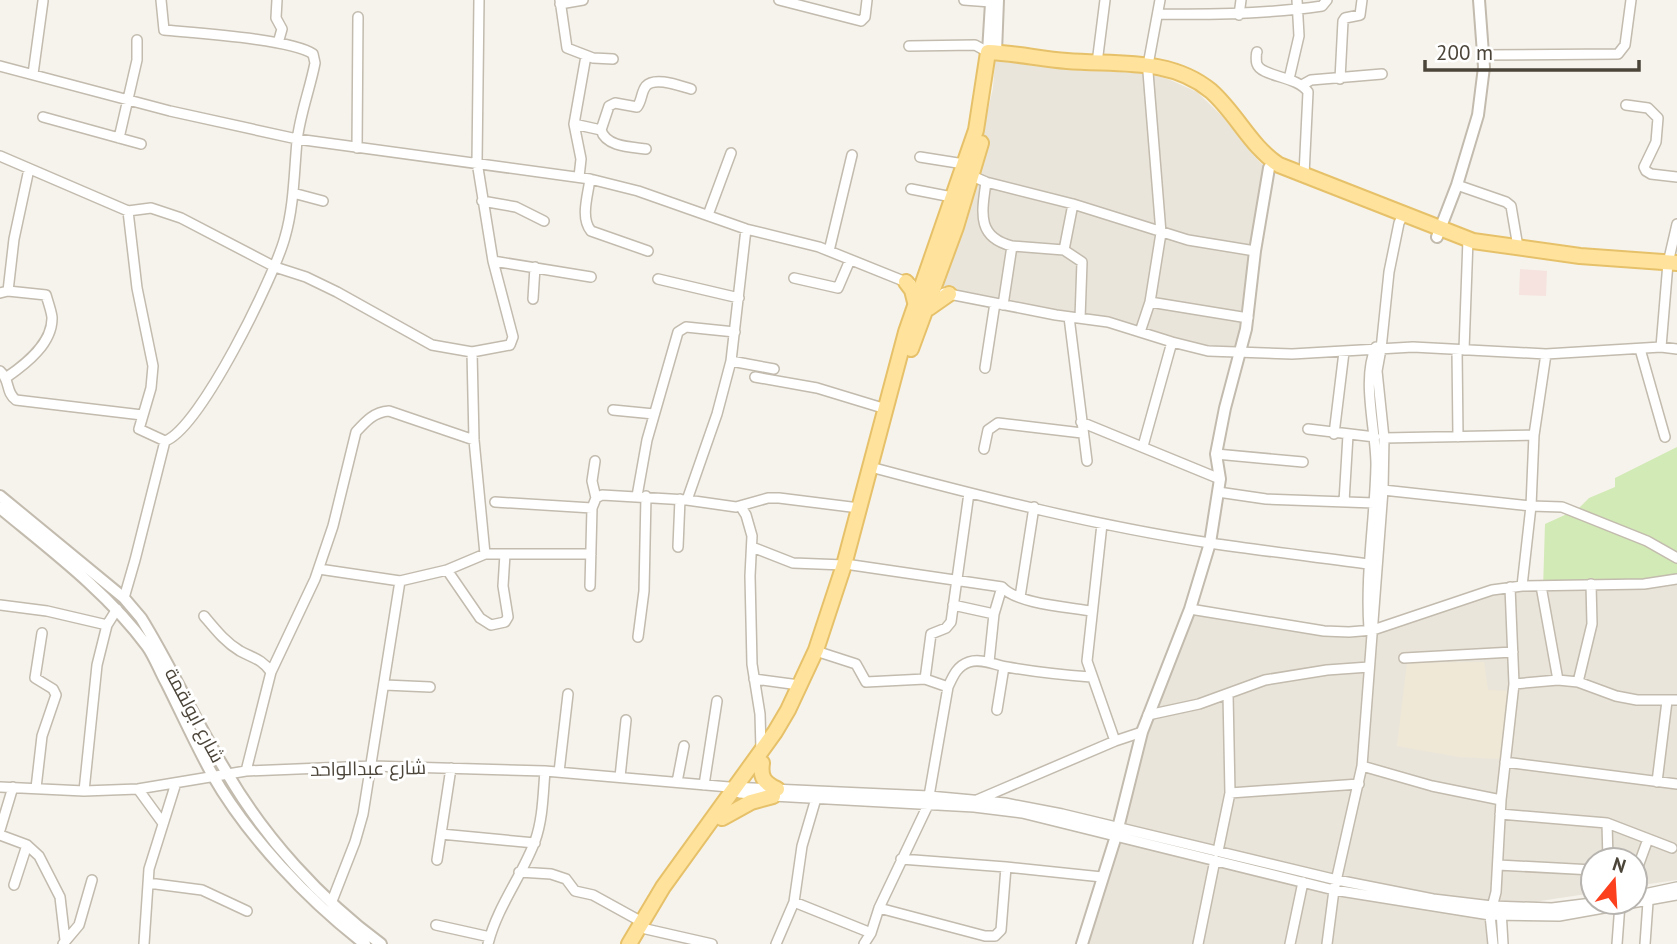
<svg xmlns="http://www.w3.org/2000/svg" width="1677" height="944" font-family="'PT Sans',Cairo,sans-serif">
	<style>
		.residential { fill: #eae5da }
		.education { fill: #efe8d6 }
		.medical { fill: #f6e3e0 }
		.green { fill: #d2eab5 }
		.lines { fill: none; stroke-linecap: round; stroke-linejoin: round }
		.minor-casing { stroke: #c2bbae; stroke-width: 12 }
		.tertiary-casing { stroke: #c2bbae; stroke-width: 14 }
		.primary-casing { stroke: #e6c16a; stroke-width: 18 }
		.minor { stroke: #fff; stroke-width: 9 }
		.tertiary { stroke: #fff; stroke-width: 10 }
		.primary { stroke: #ffe39c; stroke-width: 14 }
		.labels { text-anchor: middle; stroke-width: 6; stroke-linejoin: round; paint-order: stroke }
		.street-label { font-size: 19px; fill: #4b4439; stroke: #fff }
	</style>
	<rect width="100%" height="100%" fill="#f6f3ec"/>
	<path class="residential" d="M995 60 1071 68 1139 71 1168 79 1197 92 1223 117 1255 157 1267 169 1240 352 1207 349 1067 316 935 291 973 175 993 88Z
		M1677 580V880L1635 886V860H1593V893L1501 907 1496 892 1491 906 1336 880 1118 828 1142 732 1190 609 1324 631H1368L1364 771 1374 630 1492 590Z
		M1116 837 1336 891 1490 915 1492 944H1082Z"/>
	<path class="education" d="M1484 662 1488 690 1509 691 1502 759 1459 757 1397 746 1407 663Z"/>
	<path class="medical" d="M1520 269 1547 271 1546 296 1519 295Z"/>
	<path class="green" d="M1677 447V583L1660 586 1543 589 1545 524 1578 509 1589 498 1615 487V478Z"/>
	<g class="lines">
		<g class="minor-casing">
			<path id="minor" d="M277 0 276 18 282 29 278 43
				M560 0 567 48 593 58 613 59
				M779 0 861 21 865 17 867 0
				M964 0 991 2
				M560 4 583 0
				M1158 14C1214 15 1267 14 1322 6L1327 0
				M1239 15 1241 0
				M909 46 975 45 988 52
				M1257 52C1256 53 1256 63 1257 64 1261 77 1298 76 1308 92L1304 175
				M1483 55 1618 54 1625 45 1631 0
				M1097 63 1105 0
				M1148 65 1160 0
				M0 66 170 111 297 139 590 179 638 191 746 229 819 247 911 284
				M33 74 43 1
				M1289 79 1299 36 1297 0
				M1340 79 1343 21 1345 18 1360 15 1362 0
				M1302 85 1311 80 1382 74
				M1626 105 1648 108 1658 118 1656 142 1644 167 1646 171 1651 174 1677 177
				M43 117 141 144
				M574 124 601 130C606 147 631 147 646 149
				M601 130 609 106 615 103 637 107C642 101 641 92 646 86 655 76 680 86 691 89
				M119 138 137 60V40
				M357 148 358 17
				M0 156 128 211 151 208 181 218 275 267 306 277 337 292 432 345 472 352 510 345 513 337 493 261 477 162 479 0
				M920 157 964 164
				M972 176 986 182 1073 204 1188 240 1255 251
				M579 177 581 159 574 124 586 56
				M590 179C588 195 580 218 591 231L648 251
				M986 182C982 212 976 237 1012 246L1003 305
				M1457 185 1506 202 1511 206 1518 247
				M911 189 952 197
				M293 193 323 201
				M482 201 516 207 544 221
				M1073 204 1064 250 1082 262 1080 318
				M128 211 137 288 153 366 151 388 139 429 165 441
				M708 215 731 153
				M1012 246 1064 250
				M829 251 852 155
				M493 261 591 277
				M794 278 838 288 850 260
				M658 279 739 298
				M8 291 14 239 29 169
				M0 293 8 291 46 295C48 302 51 310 52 317 53 343 26 364 7 377
				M944 293 1056 315 1108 322 1172 342 1208 351 1292 354 1413 347 1546 354 1661 347 1677 349
				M533 299 535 267
				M1150 302 1248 318
				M1069 317 1087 461
				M1140 332 1150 302 1161 233 1148 72
				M1661 347 1668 263 1677 224
				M1640 349 1665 437
				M1457 350 1458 437
				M1464 350 1468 239
				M472 352 474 440 485 554
				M731 361 774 369
				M985 368 995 303
				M0 371C11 381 5 392 16 400L142 415
				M755 377 817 388 886 409
				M613 410 654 414
				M1081 422 1220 479
				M1308 429 1375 437
				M1334 434 1344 352
				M1384 438 1534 435
				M1143 446 1172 342
				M984 449 988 430 998 423 1082 433
				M1216 454 1303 462
				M595 461 592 481 596 498
				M878 469C987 498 1098 526 1210 543 1263 551 1316 557 1369 564
				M1383 490 1531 506 1562 507 1647 541 1677 558
				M1218 492 1266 499 1374 503
				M637 496 647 440 678 332 686 327 735 332
				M687 500 717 414 731 361 746 229
				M495 502 592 508
				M1344 502 1348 435
				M741 507 746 515 752 536 750 576 752 664 760 714 761 749
				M1102 524 1087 661 1115 741
				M678 547 680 499
				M752 547 793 563 844 565
				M852 565 1002 587C1017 604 1068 607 1091 611
				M319 569 400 581 447 570 485 554H591
				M447 570 480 618 491 625 505 622 508 617 503 586 505 554
				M590 586 592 508 596 498 602 495 687 500 736 507 768 498H779L859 508
				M1522 586 1531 506 1534 435 1546 354
				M1541 586 1558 680
				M1020 597 1034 507
				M124 598 135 560 165 441C200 429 275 275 285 237 294 206 294 173 297 141 300 114 310 89 315 63L313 54C292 39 195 33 164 30L161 0
				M0 605 47 611 107 625
				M953 605 994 614
				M1190 609 1324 631 1349 632 1373 630 1492 590 1522 586 1644 584 1677 579
				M204 616C215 629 225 642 240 651 253 658 262 659 271 672
				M1369 629C1365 574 1375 520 1376 465 1376 429 1361 379 1376 347
				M638 637 644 591 646 496
				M822 653 856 664 866 682 925 679 948 687
				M1404 658 1513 652
				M989 662 994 614 1002 587
				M754 679 799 685
				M925 679 931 634 946 628 951 622 969 493
				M1578 682 1592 624 1591 584
				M1514 684 1558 680 1578 682 1616 696 1637 700H1677
				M385 685 430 687
				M997 710 1004 667
				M1148 715 1199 704 1265 680 1327 670 1369 667
				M1505 762 1677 784
				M1362 766 1432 786 1501 800
				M246 771 271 672 315 579 333 526 356 432C366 421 374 412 389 411L474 440
				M559 772 568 694
				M620 777 626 720
				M677 782 684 746
				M1657 782 1667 701
				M704 785 717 701
				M0 787 84 791 138 789 246 771 372 766 545 771 729 787 929 796 1005 803 1062 814 1337 880 1433 899 1492 906 1552 908 1600 902
				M36 788 42 736 56 695 53 689 35 678 42 633
				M138 789 162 822
				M731 790 740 793 773 796 974 807 1022 813 1334 890 1490 915 1559 916 1677 895
				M84 791 97 665 107 625 117 609
				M1230 793 1359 784
				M929 796 948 687C953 676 957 666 969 662 981 658 995 665 1007 667 1035 672 1063 675 1091 677
				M977 800 1115 741 1142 732
				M1500 814 1607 823 1672 848
				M1607 823 1608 860
				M0 830 13 787
				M441 834 535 843
				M0 835 27 845 39 856 60 897 65 940
				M1218 851 1230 793 1228 694
				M901 859 1006 867 1102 877
				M437 860 451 768
				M1498 865 1593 870
				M519 872 551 874 566 879 575 891 593 895 642 922
				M148 883 202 890 247 911
				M1635 884 1636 872 1648 839
				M14 885 27 845
				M1635 896 1677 887
				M332 901 355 842 363 814 400 581
				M794 902 871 933
				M879 908 985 936H995L1001 930 1006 867
				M1501 910 1503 944
				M436 925 490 937
				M646 929 712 944
				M63 944 79 925 92 880
				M144 944 149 869 176 783
				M488 944C497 907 522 876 535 841 543 819 543 794 545 771
				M776 944 794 902 802 846 817 795
				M864 944 871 933 879 908 928 805
				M1198 944 1215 860
				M1290 944 1303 882
				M1327 944 1334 890 1362 766 1383 490 1384 438 1377 371 1381 349 1389 272 1399 223 1403 215
				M1493 944 1490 915 1496 892 1501 800 1514 684 1510 587
				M1617 944 1620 904
				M1645 944 1648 902"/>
		</g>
		<g class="tertiary-casing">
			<path id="tertiary" d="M988 52 991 3
				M996 52 998 0
				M1437 237 1457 185 1478 115 1484 67 1479 0
				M0 496 124 598 141 618C172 668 196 723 227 773 265 838 320 899 381 944
				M0 508C52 551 107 592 147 646 155 657 160 672 167 684 182 714 196 745 212 774 248 837 308 900 365 944
				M1082 944 1116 836 1142 732 1190 609 1210 543 1220 479 1216 454 1225 408 1246 329 1255 251 1269 168 1273 162"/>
		</g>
		<g class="primary-casing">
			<path id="primary" d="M906 282 912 290 916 306
				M929 308 949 294
				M911 349 956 227 981 143
				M762 763C760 777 764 783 777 789
				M722 818 751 802 773 796
				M629 944 663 887 775 732 788 710 816 650 844 565 906 332 976 130 988 52C1015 53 1041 59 1067 61 1116 65 1170 57 1211 91 1237 114 1250 146 1279 165L1473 241 1580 256 1677 263"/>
		</g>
		<use href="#minor" class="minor"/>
		<use href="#tertiary" class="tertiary"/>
		<use href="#primary" class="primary"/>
	</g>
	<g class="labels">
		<g class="street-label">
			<text transform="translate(195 715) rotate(62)" y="7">شارع ابولقمة</text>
			<text transform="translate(368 768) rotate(-1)" y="7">شارع عبدالواحد</text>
		</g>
	</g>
	<g transform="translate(1614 881) rotate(18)"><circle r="33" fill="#ffffff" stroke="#b7b4b0" stroke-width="2"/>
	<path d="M0-5L12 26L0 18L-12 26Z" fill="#fc3f1d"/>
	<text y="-10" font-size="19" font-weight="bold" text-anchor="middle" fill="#4b4439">N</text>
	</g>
	<path d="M1425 60v10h214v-10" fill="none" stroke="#4b4439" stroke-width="3.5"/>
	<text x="1436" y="60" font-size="21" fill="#4b4439" stroke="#ffffff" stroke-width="5" paint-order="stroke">200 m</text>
</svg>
